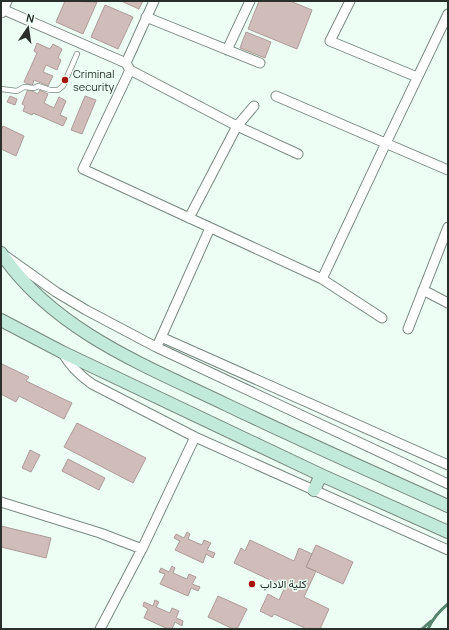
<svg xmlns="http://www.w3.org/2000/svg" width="449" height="630" font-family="Manrope,Vazirmatn,sans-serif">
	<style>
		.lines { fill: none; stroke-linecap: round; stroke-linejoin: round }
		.stream { stroke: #58856e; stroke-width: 3 }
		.building { fill: #d0bcb9; stroke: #ae9b98 }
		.service-casing { stroke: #78887f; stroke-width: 6 }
		.minor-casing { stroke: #78887f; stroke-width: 11 }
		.tertiary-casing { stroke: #78887f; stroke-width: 13 }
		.secondary-casing { stroke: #78887f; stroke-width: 14 }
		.service { stroke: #fff; stroke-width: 4.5 }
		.minor { stroke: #fff; stroke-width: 9 }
		.tertiary { stroke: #fff; stroke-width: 11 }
		.secondary { stroke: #c1eada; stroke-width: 12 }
		.poi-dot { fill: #a7120f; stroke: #edfff4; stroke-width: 1.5 }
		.labels { text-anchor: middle; stroke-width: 3; stroke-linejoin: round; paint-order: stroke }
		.poi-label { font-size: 11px; fill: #29302c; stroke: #edfff4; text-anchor: start }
	</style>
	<rect width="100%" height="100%" fill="#edfff4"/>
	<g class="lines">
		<path class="stream" d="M422 629 431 621
			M428 629C433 618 439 611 448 604"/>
	</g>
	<path class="building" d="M65 1 97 2 83 34 56 22Z
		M121 1H143L139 9Z
		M259 1H290L312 10 297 49 248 29Z
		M105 5 133 17 118 49 91 37Z
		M246 32 271 42 265 58 240 48Z
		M37 43 50 49 53 44 62 49 58 58 61 60 57 70 46 65 43 72 53 76 48 86 34 80 32 86 24 82 37 53 34 51Z
		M28 89 38 94 40 90 48 94 44 103 54 108 59 97 66 101 60 115 67 118 63 126 33 113 32 115 23 111 25 106 22 104Z
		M10 96 17 99 15 105 7 102Z
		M85 96 96 100 82 134 71 130Z
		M3 126 24 136 16 156 1 149V131Z
		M2 364 29 377 26 381 72 403 64 419 19 396 16 402 1 394V366Z
		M77 423 146 458 133 483 64 447Z
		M30 450 40 455 31 472 22 468Z
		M68 459 105 478 99 490 62 471Z
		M1 526 51 538 46 558 1 547Z
		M187 532 190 534 188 539 202 545 204 540 211 543 207 550 215 553 213 558 206 554 203 563 175 550 180 541 174 538 176 534 184 538Z
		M250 540 294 561 299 548 312 554 306 567 316 571 304 597 329 609 320 629H307L274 614 272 617 260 611 268 594 279 600 285 587 234 563 241 548 245 551Z
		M316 545 353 562 343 584 306 567Z
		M172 566 175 568 173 573 187 579 189 574 196 577 192 584 200 587 198 591 191 588 188 596 160 584 165 574 159 572 161 568 169 572Z
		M218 596 247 609 237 629H233L208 617Z
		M155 600 159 602 156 607 170 613 172 608 179 611 176 618 183 621 182 626 175 622 172 629H168L144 618 148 609 143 606 144 602 153 606Z"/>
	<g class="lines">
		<g class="service-casing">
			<path id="service" d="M1 89 17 91 24 87 34 88 38 86 50 90H58L63 86 77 54"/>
		</g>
		<g class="minor-casing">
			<path id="minor" d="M350 1 330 41 417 77
				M2 9 126 63 130 70 237 126 298 154
				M146 17 260 63
				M227 50 250 1
				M126 63 154 1
				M130 70 83 169 322 279 382 318
				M276 96 448 170
				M189 218 237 126 254 106
				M7 257 56 292 86 310 156 347 448 484
				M322 279 386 143 448 14
				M423 290 448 303
				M408 329 448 227
				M161 337 448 465
				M159 342 210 228
				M62 352C70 366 79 375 92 384L195 437 448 550
				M1 502 100 533 142 549
				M100 629 142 549 195 437"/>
		</g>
		<g class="tertiary-casing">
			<path id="tertiary" d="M1 12 6 1"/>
		</g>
		<g class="secondary-casing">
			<path id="secondary" d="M1 253C54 331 146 366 227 405 300 440 374 473 448 506
				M1 320 62 352 321 475 448 532
				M314 490 321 475"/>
		</g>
		<use href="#service" class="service"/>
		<use href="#minor" class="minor"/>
		<use href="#tertiary" class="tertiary"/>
		<use href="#secondary" class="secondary"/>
	</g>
	<g class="poi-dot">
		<circle cx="65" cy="80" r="4"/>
		<circle cx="252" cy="584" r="4"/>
	</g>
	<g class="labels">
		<g class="poi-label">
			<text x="73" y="78">Criminal<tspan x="73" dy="13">security</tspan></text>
			<text x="260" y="588">كلية الاداب</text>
		</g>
	</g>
	<rect width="449" height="630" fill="none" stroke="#29302c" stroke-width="4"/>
	<g transform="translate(28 28) rotate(13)" stroke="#edfff4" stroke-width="3" paint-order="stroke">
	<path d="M0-3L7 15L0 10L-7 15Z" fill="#29302c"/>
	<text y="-6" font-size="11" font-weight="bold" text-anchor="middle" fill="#29302c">N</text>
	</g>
</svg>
